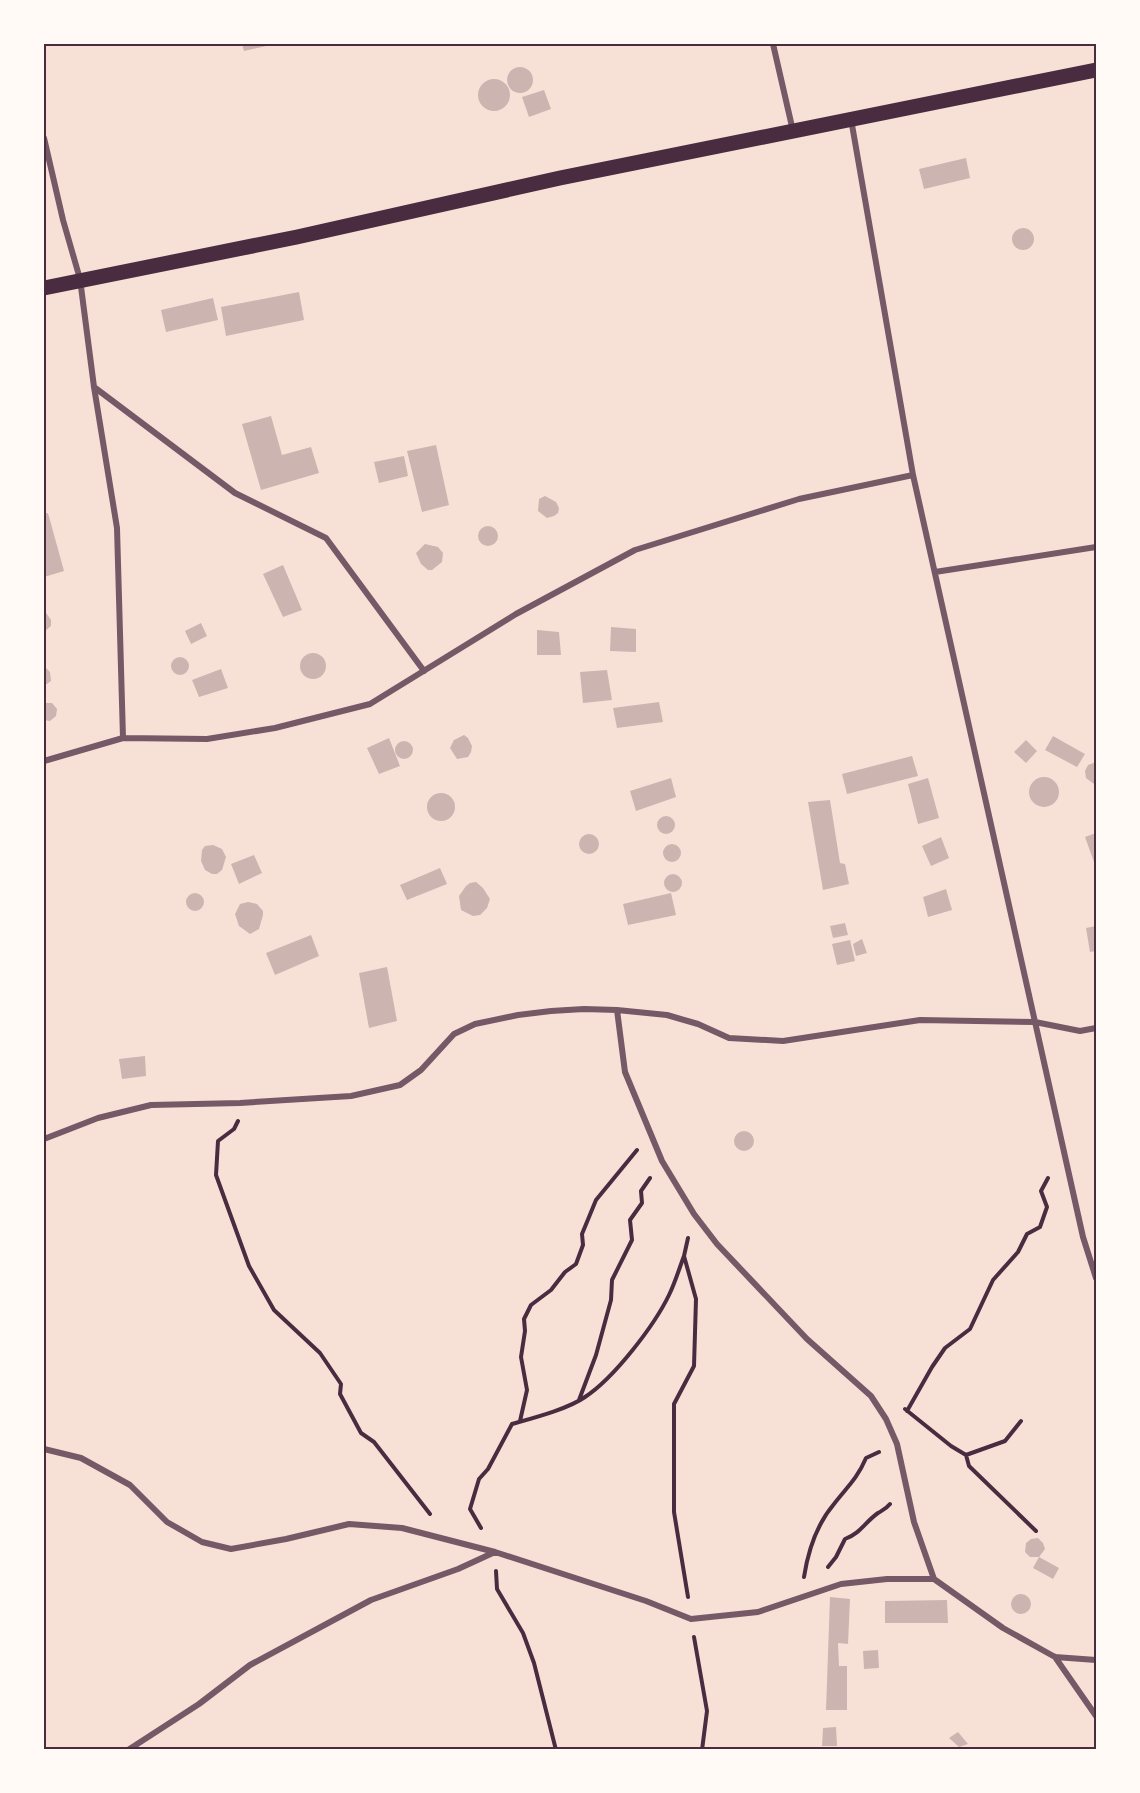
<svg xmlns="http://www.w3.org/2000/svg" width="1140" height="1793" font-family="Figtree,sans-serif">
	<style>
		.building { fill: #ccb4b1 }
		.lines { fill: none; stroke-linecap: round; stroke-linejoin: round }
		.path { stroke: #4a2c40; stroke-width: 4 }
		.minor { stroke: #755966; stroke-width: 6 }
		.primary { stroke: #4a2c40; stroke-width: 15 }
		.neatline { fill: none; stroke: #4a2c40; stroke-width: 2 }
	</style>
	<rect width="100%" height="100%" fill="#f7e1d7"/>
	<path class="building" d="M242 44H275L244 51Z
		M507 80a13 13 0 1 1 26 0a13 13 0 1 1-26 0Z
		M478 95a16 16 0 1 1 32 0a16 16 0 1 1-32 0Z
		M544 90 551 109 529 117 522 97Z
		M966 158 970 178 924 189 919 169Z
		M1012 239a11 11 0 1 1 22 0a11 11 0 1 1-22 0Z
		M299 292 304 320 226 336 221 307Z
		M213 298 218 320 166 332 161 310Z
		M271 416 282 455 311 447 319 473 261 490 242 424Z
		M436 445 449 505 422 512 407 451Z
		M404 456 408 476 379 483 374 462Z
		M545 496 556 502 559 508 558 513 554 516 547 518 538 511 539 499Z
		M48 513 64 571 44 577V514Z
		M478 536a10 10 0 1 1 20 0a10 10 0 1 1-20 0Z
		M425 544 438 547 443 553 442 562 432 570H428L421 564 416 553Z
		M283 565 302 610 283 617 263 574Z
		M44 610 51 620V626L44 632Z
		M201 623 207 636 191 644 185 631Z
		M611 627 636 629V652L610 651Z
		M537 630 559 632 561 655H537Z
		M300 666a13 13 0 1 1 26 0a13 13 0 1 1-26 0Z
		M171 666a9 9 0 1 1 18 0a9 9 0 1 1-18 0Z
		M44 666 50 672 51 681 44 686Z
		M221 669 228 688 199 697 192 680Z
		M607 670 612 700 583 703 580 672Z
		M659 702 663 722 617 728 613 708Z
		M44 703H52L57 709 56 716 50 721 44 720Z
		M464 735 468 738 472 746 471 752 468 757 457 759 450 748 454 740Z
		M1053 736 1085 754 1077 767 1045 750Z
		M389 738 400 766 379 774 367 748Z
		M1026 740 1037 751 1026 763 1014 752Z
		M395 750a9 9 0 1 1 18 0a9 9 0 1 1-18 0Z
		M912 756 918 776 847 794 842 774Z
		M1096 762V784H1094L1086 778 1085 771 1088 765Z
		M1029 792a15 15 0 1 1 30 0a15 15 0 1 1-30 0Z
		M671 778 676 797 636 811 630 791Z
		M928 778 939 818 918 824 908 784Z
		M427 807a14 14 0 1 1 28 0a14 14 0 1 1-28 0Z
		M830 800 840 863 845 864 849 884 823 890 808 802Z
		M657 825a9 9 0 1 1 18 0a9 9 0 1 1-18 0Z
		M1096 833V862H1094L1085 837Z
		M579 844a10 10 0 1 1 20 0a10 10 0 1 1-20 0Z
		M941 837 949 858 931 866 922 846Z
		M663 853a9 9 0 1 1 18 0a9 9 0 1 1-18 0Z
		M213 845 222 849 226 857 222 870 217 874H212L205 870 201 861 202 850 205 846Z
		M254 855 262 873 239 884 231 864Z
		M440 868 447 884 407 900 400 885Z
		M664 883a9 9 0 1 1 18 0a9 9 0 1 1-18 0Z
		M476 882 483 888 490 899 487 908 480 915 473 916 461 910 459 896 466 886 470 883Z
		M946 889 952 910 928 917 923 897Z
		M186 902a9 9 0 1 1 18 0a9 9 0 1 1-18 0Z
		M671 893 676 915 628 925 623 904Z
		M248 902 257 904 263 911V915L259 929 250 934 239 926 235 914 240 904Z
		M845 923 848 935 833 938 830 926Z
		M1096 926V951L1090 952 1086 928Z
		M311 935 319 956 275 975 266 953Z
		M862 939 867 953 856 956 853 944Z
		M850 940 855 961 837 965 832 944Z
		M387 967 397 1021 369 1028 359 973Z
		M145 1056 146 1076 122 1079 119 1059Z
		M734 1141a10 10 0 1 1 20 0a10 10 0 1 1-20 0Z
		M1038 1538 1043 1543 1045 1549 1039 1557 1059 1568 1053 1579 1033 1568 1039 1557H1030L1025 1552 1026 1543 1031 1539Z
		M1011 1604a10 10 0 1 1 20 0a10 10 0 1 1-20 0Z
		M830 1597 850 1599 848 1644 838 1643 839 1666H847V1710H826Z
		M947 1600 948 1623H885V1601Z
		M878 1650 879 1668 864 1669 863 1651Z
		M836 1727 837 1746H822L823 1728Z
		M958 1732 968 1744 959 1747 949 1738Z"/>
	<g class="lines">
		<path class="path" d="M238 1121 234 1129 218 1141 216 1175 249 1266 274 1310 320 1353 341 1384 340 1394 361 1433 374 1442 430 1514
			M579 1400 596 1355 611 1300 612 1280 632 1240 630 1220 642 1203 641 1191 650 1178
			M905 1409 951 1446 966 1455 1005 1441 1021 1421
			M907 1411 932 1367 945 1348 970 1329 993 1280 1018 1252 1027 1234 1040 1227 1047 1207 1041 1191 1048 1178
			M520 1421 527 1390 521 1357 525 1331 524 1319 531 1305 551 1290 565 1272 576 1264 583 1245 582 1234 596 1200 637 1150
			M966 1455 969 1466 1036 1531
			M481 1528 470 1509 479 1479 488 1469 512 1424C533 1418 568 1409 585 1397 614 1378 654 1326 669 1295 675 1283 679 1269 684 1256
			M828 1567 836 1557 845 1539C861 1533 865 1522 878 1513 883 1510 886 1509 890 1504
			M496 1571 497 1589 523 1633 534 1663 556 1750
			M804 1577C808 1551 817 1524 834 1504 848 1486 857 1479 866 1458L879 1452
			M688 1597 674 1512V1404L694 1366 696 1299 684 1256 688 1238
			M694 1637 707 1711 702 1750"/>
		<path class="minor" d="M773 44 793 131
			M851 119 913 475 1083 1237 1096 1278
			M44 138 63 220 80 279 94 387 117 528 123 738 44 761
			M94 387 235 493 326 538 424 671
			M935 572 1096 547
			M123 738 207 739 275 728 370 704 516 614 635 550 799 499 913 475
			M617 1010 625 1072 662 1161 694 1214 717 1244 807 1339 871 1396 886 1419 897 1444 914 1522 934 1579 1003 1628 1055 1657 1096 1660
			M44 1139 98 1118 151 1105 240 1103 351 1096 400 1085 421 1070 454 1034 475 1024 518 1015 551 1011 584 1009 617 1010 667 1015 698 1024 729 1038 783 1041 920 1020 1035 1022 1080 1031 1096 1028
			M44 1449 81 1458 130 1485 167 1522 202 1542 231 1549 286 1539 349 1524 402 1528 495 1552
			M1055 1657 1096 1716
			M128 1750 199 1704 250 1665 371 1600 458 1569 495 1552 646 1601 691 1619 758 1612 841 1584 887 1579H934"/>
		<path class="primary" d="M44 288 297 237 560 178 1096 70"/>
	</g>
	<rect width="1140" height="1793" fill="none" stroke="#fffaf5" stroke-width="90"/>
	<rect x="45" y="45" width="1050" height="1703" class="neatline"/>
</svg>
